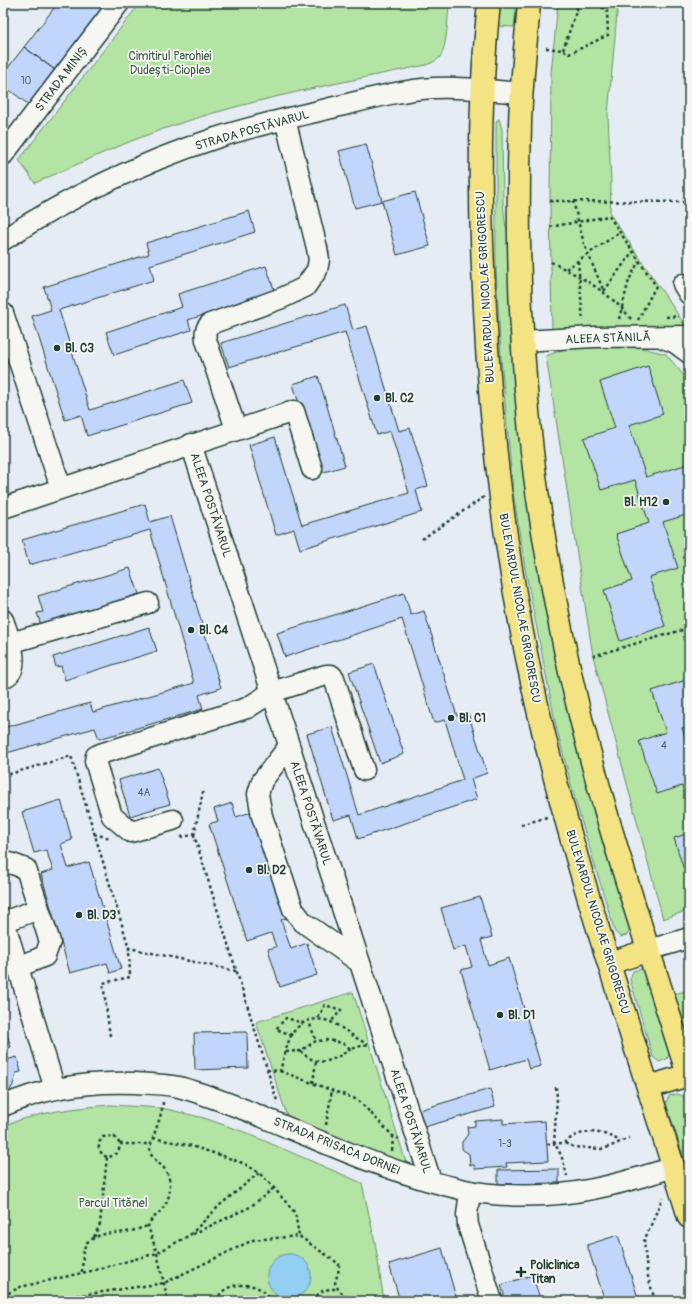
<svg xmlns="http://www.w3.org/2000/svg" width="692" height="1304" font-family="Pangolin,sans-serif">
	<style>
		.green { fill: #b3e4a4; stroke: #69906c }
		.water { fill: #93cff3; stroke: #6595a7 }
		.building { fill: #c2d5fa; stroke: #1f3d34 }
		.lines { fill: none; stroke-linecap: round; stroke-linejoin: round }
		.minor-casing { stroke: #1f3d34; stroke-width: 23 }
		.major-casing { stroke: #1f3d34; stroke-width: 25 }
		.path { stroke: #1f3d34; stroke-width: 2.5; stroke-dasharray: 3 3; stroke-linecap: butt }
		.minor { stroke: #f6f6f2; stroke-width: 20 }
		.major { stroke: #f4e382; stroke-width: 22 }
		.poi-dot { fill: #1f3d34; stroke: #f6f6f2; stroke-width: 1.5 }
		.labels { text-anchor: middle; stroke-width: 3.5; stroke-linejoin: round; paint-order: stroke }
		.number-label { font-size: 10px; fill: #486366 }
		.park-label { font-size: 12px; fill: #3d5e4a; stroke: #f6f6f2 }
		.street-label { font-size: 12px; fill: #1f3d34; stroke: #f6f6f2 }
		.poi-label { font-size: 12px; font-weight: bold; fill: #1f3d34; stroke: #f6f6f2; text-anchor: start }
	</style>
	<rect width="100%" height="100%" fill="#e6ecf4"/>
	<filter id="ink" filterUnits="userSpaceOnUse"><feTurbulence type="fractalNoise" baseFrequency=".025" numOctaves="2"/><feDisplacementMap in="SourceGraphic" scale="8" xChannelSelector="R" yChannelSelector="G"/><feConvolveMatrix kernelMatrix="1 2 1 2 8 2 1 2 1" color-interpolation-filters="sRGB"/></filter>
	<g filter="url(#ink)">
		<path class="green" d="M140 3H449C448 15 447 48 440 57 437 61 431 63 426 65 344 82 261 97 181 123 131 139 83 162 35 183L19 160Z
			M499 3H517L514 27 497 26Z
			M558 3H618L608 114 611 184 610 214 687 328 552 334 550 201 551 73Z
			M499 119 502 129 503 201 505 222 511 246 524 426 631 927 627 935 620 937 615 932 576 803 556 726 525 568 513 491 501 358 496 269V123L497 120Z
			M630 345 666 354 689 382V910L663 919 593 656 546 356 572 346Z
			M641 969 646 974 670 1052 667 1059 659 1062 653 1057 630 979 633 971Z
			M689 990V1042L674 994Z
			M353 992 409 1172 291 1128 256 1022Z
			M677 1094 683 1096 689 1115V1173L666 1103 669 1096Z
			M110 1105 162 1108 204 1118 244 1132 362 1183 375 1242 384 1301H3V1126C38 1112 73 1108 110 1105Z"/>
		<path class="water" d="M267 1276a22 22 0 1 1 44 0a22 22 0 1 1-44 0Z"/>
		<path class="building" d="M58 3H107L55 70 24 47Z
			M24 47 55 70 29 105 3 85V74Z
			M366 144 382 201 355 208 339 151Z
			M415 192 430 246 397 255 382 201Z
			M249 211 255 232 150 265 154 280 59 310 90 410 184 380 192 403 87 436 81 415 65 420 32 316 51 310 44 287 149 254 146 243Z
			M266 266 275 292 188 320 191 330 114 355 106 332 182 307 178 294Z
			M345 305 353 330 367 326 399 431 410 428 428 486 416 490 422 512 300 549 294 529 276 535 249 445 275 437 302 525 409 493 390 431 377 435 345 332 229 367 221 343Z
			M648 366 663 414 629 425 646 477 685 465 689 477V514L663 522 678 568 649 577 665 626 620 641 604 590 632 581 616 534 649 523 635 480 601 490 584 438 615 428 600 382Z
			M318 376 345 466 320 473 293 384Z
			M145 504 150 522 170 516 221 688 199 695 203 709 99 739 95 728 3 754V728L90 703 93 712 194 683 150 530 29 565 22 540Z
			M130 568 139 594 41 625 37 613 43 612 38 596Z
			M404 593 411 615 424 611 457 716 468 713 487 773 471 779 477 799 358 839 351 815 333 820 307 734 332 727 359 815 463 780 445 720 434 723 402 619 285 657 277 633Z
			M149 627 157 651 65 680 61 666 56 667 53 657Z
			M374 664 404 754 380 763 349 672Z
			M689 679V726L682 728 689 749V806L682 786 657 794 639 741 666 732 652 691Z
			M158 768 170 804 130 816 119 780Z
			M61 800 72 840 61 844 68 868 89 862 121 969 110 973 107 963 70 973 41 874 53 870 49 859 47 850 34 853 22 812Z
			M232 803 236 817 254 811 289 917 281 920 291 949 307 943 317 975 280 987 268 949 276 947 271 933 247 941 209 824 218 821 214 809Z
			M689 833V882L688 883 674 838Z
			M480 897 492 937 481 940 488 965 509 958 541 1066 529 1069 526 1059 490 1070 461 970 472 967 466 946 453 950 441 908Z
			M3 1021 11 1047 3 1050Z
			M247 1032 248 1068 195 1070 194 1033Z
			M17 1057 21 1072 16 1073 13 1085 8 1094 3 1095V1061Z
			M490 1089 495 1107 424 1127 419 1110Z
			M503 1119V1124L545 1121 548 1161 506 1163 507 1167 475 1169 474 1165H470L469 1154 462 1149V1142L468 1134 467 1127 475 1126V1121Z
			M559 1169V1183L498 1184V1170Z
			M618 1235 639 1301H605L587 1245Z
			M442 1248 457 1301H400L389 1264Z
			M532 1275 541 1301H506L501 1285Z"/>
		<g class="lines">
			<g class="minor-casing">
				<path id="minor" d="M3 155 119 3
					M3 240C69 197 140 163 216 138 252 126 290 118 327 109 362 101 398 90 434 88 463 86 493 91 522 93
					M683 284 689 294
					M3 313 61 488
					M663 338 674 342 689 353
					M523 341 594 337 689 336
					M236 429 206 340C205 333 205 329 210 324L282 298 305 287 317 270 319 260 317 248 285 119
					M191 444 431 1181
					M3 508 294 411 312 469
					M3 620C8 635 24 670 3 678
					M10 643 148 603
					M289 746 262 781 258 794 262 816 293 909 303 922 359 962
					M173 820 131 832 112 816 95 761 96 756 100 754 247 708 272 692 326 675H331L334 678 364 770
					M3 865 10 863 26 869 50 942 45 956 18 967
					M3 918 55 1089
					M3 922 39 909
					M649 950 689 938
					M3 1106C45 1087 90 1081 136 1083 150 1084 165 1084 179 1087 202 1093 225 1102 248 1111 319 1140 390 1174 465 1190 491 1196 520 1196 546 1195 590 1193 632 1180 674 1167
					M470 1191 467 1215 468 1225 492 1301"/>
			</g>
			<g class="major-casing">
				<path id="major" d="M489 3C479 98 479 194 484 289 490 441 509 592 545 739 585 901 640 1058 689 1217
					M529 3C526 43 521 84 520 124 517 226 519 330 530 432 537 505 550 577 565 649 595 794 645 937 689 1078
					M610 963 649 950
					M649 1087 688 1075"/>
			</g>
			<path class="path" d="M546 48 563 50 569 54 608 35 607 10 595 3
				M563 50 579 3
				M550 201 689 202
				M573 201 584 244 602 287 605 290
				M550 227 609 216 656 286 638 320
				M578 261 583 321
				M551 262C580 276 611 293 631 319
				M566 269 620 232
				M604 291 633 251
				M666 317 679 316
				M619 319 629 280 639 261
				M422 539 484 497
				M593 656 689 628
				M3 776 71 756 129 948 236 971
				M521 825 547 817
				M94 834 110 838
				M194 835 203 792
				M181 837 194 835 278 1104
				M318 1018 325 1005 341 1010 331 1022
				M308 1019 316 1041
				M292 1035 276 1029 286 1018 303 1023
				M110 1036 103 983 130 977 129 948
				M300 1051C320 1069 331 1061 351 1049
				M286 1052 300 1051 316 1041 329 1040 342 1043 351 1049 368 1044
				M267 1070 280 1071C283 1061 286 1047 290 1038 298 1021 314 1015 331 1022 344 1028 355 1039 368 1044
				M280 1071 358 1100 393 1136 399 1139
				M313 1083 316 1061
				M556 1087 557 1098 554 1143C562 1154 564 1164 567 1176
				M163 1102C162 1114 157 1126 153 1138 152 1142 150 1146 150 1150 150 1157 158 1162 163 1167 173 1178 172 1197 162 1209 157 1216 151 1218 148 1226L157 1253 168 1301
				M326 1125 332 1090
				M153 1138 188 1145 223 1156 245 1164 259 1173 274 1188 295 1213 299 1236
				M564 1143C582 1128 601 1130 620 1141
				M547 1144 564 1143 574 1147 601 1149 609 1147 629 1138
				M392 1151 393 1136
				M107 1157C98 1153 96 1144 103 1137L114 1136 120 1144
				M193 1234 250 1207 274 1188
				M94 1237 100 1224 107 1157C116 1156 119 1153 120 1144H150
				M82 1272 83 1252 86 1243C101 1232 108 1234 126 1232 133 1231 141 1228 148 1226
				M3 1296 20 1287 95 1270 157 1253 190 1235 220 1205 259 1173
				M41 1301 164 1283 253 1240 299 1236 339 1264V1269L335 1283 338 1289 350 1301
				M216 1301C218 1298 219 1295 221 1293 230 1283 250 1283 260 1289 265 1291 268 1297 271 1301
				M313 1301C321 1289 325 1289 338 1289
				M655 1301 647 1273 644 1241 663 1197
				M680 1301 689 1299"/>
			<use href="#minor" class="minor"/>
			<use href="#major" class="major"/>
		</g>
	</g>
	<g class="poi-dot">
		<circle cx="57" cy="348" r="4"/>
		<circle cx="377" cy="398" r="4"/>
		<circle cx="666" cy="502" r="4"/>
		<circle cx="191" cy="630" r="4"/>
		<circle cx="451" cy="718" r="4"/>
		<circle cx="249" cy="870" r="4"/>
		<circle cx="79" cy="915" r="4"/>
		<circle cx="500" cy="1015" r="4"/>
		<path d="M519 1266h4v4h4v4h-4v4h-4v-4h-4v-4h4z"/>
	</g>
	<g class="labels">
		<g class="number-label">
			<text x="26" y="84">10</text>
			<text x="664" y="749">4</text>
			<text x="144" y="796">4A</text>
			<text x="505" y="1147">1-3</text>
		</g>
		<g class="park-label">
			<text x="170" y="60">Cimitirul Parohiei<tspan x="170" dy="14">Dudești-Cioplea</tspan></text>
			<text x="113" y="1207">Parcul Titănel</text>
		</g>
		<g class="street-label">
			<text transform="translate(61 79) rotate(-53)" y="4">STRADA MINIȘ</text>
			<text transform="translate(252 130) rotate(-16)" y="4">STRADA POSTĂVARUL</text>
			<text transform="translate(485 287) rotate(-93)" y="4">BULEVARDUL NICOLAE GRIGORESCU</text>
			<text transform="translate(608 338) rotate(-2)" y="4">ALEEA STĂNILĂ</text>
			<text transform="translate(211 505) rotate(72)" y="4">ALEEA POSTĂVARUL</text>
			<text transform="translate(520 608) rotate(80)" y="4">BULEVARDUL NICOLAE GRIGORESCU</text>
			<text transform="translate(311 813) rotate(72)" y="4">ALEEA POSTĂVARUL</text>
			<text transform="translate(598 922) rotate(73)" y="4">BULEVARDUL NICOLAE GRIGORESCU</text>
			<text transform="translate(411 1121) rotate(72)" y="4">ALEEA POSTĂVARUL</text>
			<text transform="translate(337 1146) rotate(22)" y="4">STRADA PRISACA DORNEI</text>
		</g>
		<g class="poi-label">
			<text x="65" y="352">Bl. C3</text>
			<text x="385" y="402">Bl. C2</text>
			<text x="658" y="506" text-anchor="end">Bl. H12</text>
			<text x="199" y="634">Bl. C4</text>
			<text x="459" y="722">Bl. C1</text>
			<text x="257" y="874">Bl. D2</text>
			<text x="87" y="919">Bl. D3</text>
			<text x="508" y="1019">Bl. D1</text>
			<text x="530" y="1269">Policlinica<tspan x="530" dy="14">Titan</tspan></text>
		</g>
	</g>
	<rect width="692" height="1304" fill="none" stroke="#f6f6f2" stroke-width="16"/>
	<rect x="8" y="8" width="676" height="1288" fill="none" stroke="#1f3d34" stroke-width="1.5" filter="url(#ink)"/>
</svg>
